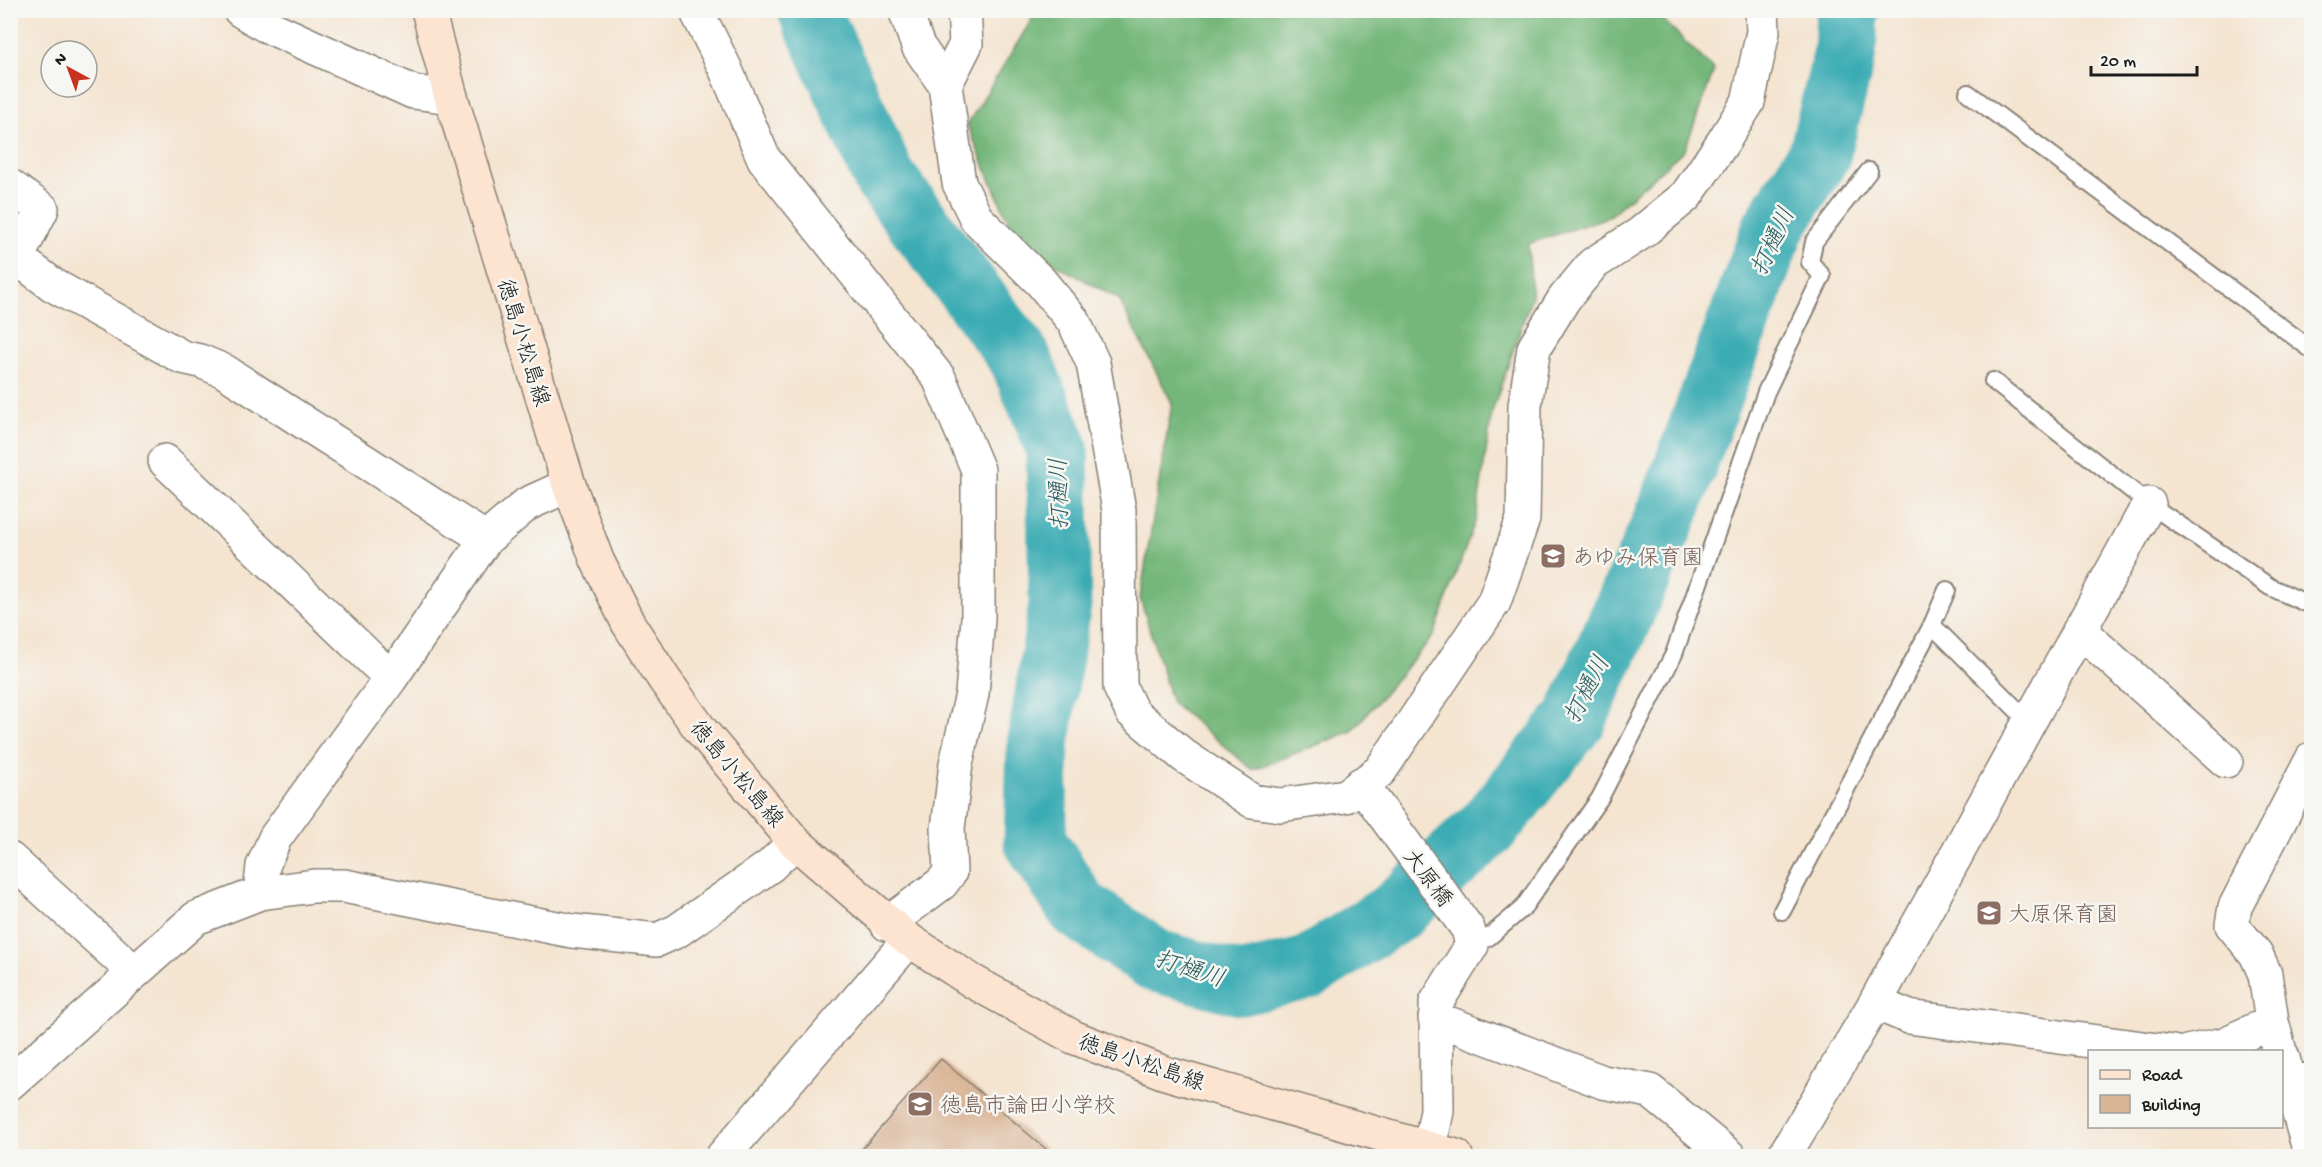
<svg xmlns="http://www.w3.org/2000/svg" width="2322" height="1167" font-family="'Gochi Hand','Klee One',sans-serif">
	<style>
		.forest { fill: #74b77a; stroke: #486a4b; stroke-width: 1.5 }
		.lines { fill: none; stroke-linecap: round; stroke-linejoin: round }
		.river { stroke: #3aacb3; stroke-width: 63 }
		.building { fill: #d9b495 }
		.lane-casing { stroke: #888076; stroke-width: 20 }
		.street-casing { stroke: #888076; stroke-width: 36 }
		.secondary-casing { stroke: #888076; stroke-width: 36 }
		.lane { stroke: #fff; stroke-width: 16 }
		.street { stroke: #fff; stroke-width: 33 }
		.secondary { stroke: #fde4d1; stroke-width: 33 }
		.labels { text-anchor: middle; stroke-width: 5; stroke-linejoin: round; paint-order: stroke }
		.street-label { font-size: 22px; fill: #1c1c1c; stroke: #f6f6f2 }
		.education-label { font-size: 22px; fill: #785e54; stroke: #f6f6f2; text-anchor: start }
		.water-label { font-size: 24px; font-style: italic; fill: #2a5d60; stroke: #f6f6f2 }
	</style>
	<rect width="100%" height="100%" fill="#f6f6f2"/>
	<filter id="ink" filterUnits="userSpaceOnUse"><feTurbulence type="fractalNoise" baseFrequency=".0167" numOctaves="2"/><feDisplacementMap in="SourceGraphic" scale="12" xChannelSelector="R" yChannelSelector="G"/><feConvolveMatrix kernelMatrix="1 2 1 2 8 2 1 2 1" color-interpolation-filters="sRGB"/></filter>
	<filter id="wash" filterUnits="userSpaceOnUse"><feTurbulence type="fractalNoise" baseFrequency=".008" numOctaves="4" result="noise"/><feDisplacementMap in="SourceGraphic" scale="24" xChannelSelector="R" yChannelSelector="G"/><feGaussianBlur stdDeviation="1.35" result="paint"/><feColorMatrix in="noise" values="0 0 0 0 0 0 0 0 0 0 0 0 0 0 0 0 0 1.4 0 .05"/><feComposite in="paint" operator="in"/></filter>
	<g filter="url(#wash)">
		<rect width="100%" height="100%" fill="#f4e4d0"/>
		<path class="forest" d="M1037 11H1654L1714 70 1685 149 1608 217 1528 244 1532 296 1492 412 1476 519 1434 635 1352 731 1253 770 1172 703 1140 598 1172 403 1119 299 1018 244 967 125Z"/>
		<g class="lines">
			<path class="river" d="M809 10 884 177 1020 358 1057 448 1060 605 1038 745 1035 841 1078 908 1156 961 1241 984 1308 968 1397 911 1489 826 1576 718 1667 515 1773 229 1820 153 1845 52 1847 10"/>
		</g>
		<g id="blocks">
			<path class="building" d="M941 1059 1054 1156H856Z"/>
		</g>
	</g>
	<g filter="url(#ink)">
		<use href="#blocks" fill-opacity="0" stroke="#888076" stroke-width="1.5"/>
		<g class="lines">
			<g class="lane-casing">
				<path id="lane" d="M1968 93 2312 350
					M1993 381 2149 504 2270 587 2312 606
					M1947 590 1932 625 2029 722
					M1782 911 1932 625
					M1472 945 1489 937 1523 908 1600 798 1674 654 1766 392 1822 276 1810 262 1814 242 1869 171
					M2286 1072H2312"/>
			</g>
			<g class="street-casing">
				<path id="street" d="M240 10 265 25 413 92 451 97
					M696 10 725 68 764 159 939 378 978 470V618L972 694 956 764 948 828 950 872 942 883 887 924
					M905 10 918 46 945 85
					M964 10 966 44 945 85 959 183 976 218 1041 282 1074 322 1093 363 1119 510 1120 687 1132 712 1184 756 1252 801 1280 805 1346 796 1380 771 1494 602 1523 519 1525 405 1534 348 1564 299 1593 264 1641 233 1686 196 1723 142 1748 102 1763 32 1762 10
					M10 186 42 209 17 258 53 285 182 357 200 361 224 371 486 539
					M165 461 391 678
					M2079 630 2226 761
					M1361 784 1468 929 1472 945 1436 1003 1437 1111 1428 1156
					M10 859 134 972
					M260 893 263 866 275 838 391 678 486 539 527 504 569 485
					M1875 1003 1909 1017 2173 1052
					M1435 1018 1603 1082 1650 1091 1729 1156
					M2187 1052 2224 1044 2272 1022
					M2280 1052 2272 1022 2265 974 2256 954 2232 925 2235 907 2312 759
					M2282 1055 2311 1156
					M10 1083 196 918 260 893 314 886H344L572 931 657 940 677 931 770 866 795 842
					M723 1156 909 940
					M1784 1156 1875 1003 2149 504"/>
			</g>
			<g class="secondary-casing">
				<path id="secondary" d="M428 10 451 97 569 485 597 560 628 623 664 679 700 729 795 842 909 940 972 981 1073 1037 1165 1073 1456 1156"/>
			</g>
			<use href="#lane" class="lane"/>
			<use href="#street" class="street"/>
			<use href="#secondary" class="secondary"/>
		</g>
	</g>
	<defs>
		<g id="school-square" transform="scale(1.35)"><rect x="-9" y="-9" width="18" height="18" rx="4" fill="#8d6e63" stroke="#f6f6f2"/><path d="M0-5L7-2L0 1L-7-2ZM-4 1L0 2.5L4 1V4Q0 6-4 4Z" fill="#fff"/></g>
	</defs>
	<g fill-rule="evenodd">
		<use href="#school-square" x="1553" y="556"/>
		<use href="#school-square" x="1989" y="913"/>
		<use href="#school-square" x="920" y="1104"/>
	</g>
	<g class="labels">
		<g class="street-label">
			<text transform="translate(525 342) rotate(73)" y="8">徳島小松島線</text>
			<text transform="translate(738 773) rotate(50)" y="8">徳島小松島線</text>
			<text transform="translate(1429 877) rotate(53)" y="8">大原橋</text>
			<text transform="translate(1142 1061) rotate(19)" y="8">徳島小松島線</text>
		</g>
		<g class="education-label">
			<text x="1572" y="564">あゆみ保育園</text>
			<text x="2008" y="921">大原保育園</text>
			<text x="940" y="1112">徳島市論田小学校</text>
		</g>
		<g class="water-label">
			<text transform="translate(1772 241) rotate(-65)" y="8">打樋川</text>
			<text transform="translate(1058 494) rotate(-91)" y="8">打樋川</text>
			<text transform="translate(1586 689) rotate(-63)" y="8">打樋川</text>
			<text transform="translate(1190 968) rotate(18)" y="8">打樋川</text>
		</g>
	</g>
	<rect width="2322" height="1167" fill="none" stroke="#f6f6f2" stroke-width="36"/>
	<rect x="2088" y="1050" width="195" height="78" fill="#f6f6f2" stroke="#9f9f9c" stroke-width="1.5"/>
	<rect x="2100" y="1070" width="30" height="9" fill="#fde4d1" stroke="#9f9f9c" stroke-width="1.5"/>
	<text x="2142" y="1080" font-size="18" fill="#1c1c1c">Road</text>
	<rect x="2100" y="1095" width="30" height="18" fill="#d9b495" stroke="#9f9f9c" stroke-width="1.5"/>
	<text x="2142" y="1110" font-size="18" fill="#1c1c1c">Building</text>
	<g transform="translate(69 69) rotate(319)"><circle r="28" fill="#f6f6f2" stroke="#9f9f9c" stroke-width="1.5"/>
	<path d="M0-4.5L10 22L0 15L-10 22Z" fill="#c8321e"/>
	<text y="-9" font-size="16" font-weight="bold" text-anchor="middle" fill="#1c1c1c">N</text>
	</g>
	<path d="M2091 66v9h106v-9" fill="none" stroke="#1c1c1c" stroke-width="3"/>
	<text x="2100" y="66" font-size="18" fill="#1c1c1c" stroke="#f6f6f2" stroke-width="4.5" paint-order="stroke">20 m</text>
</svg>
